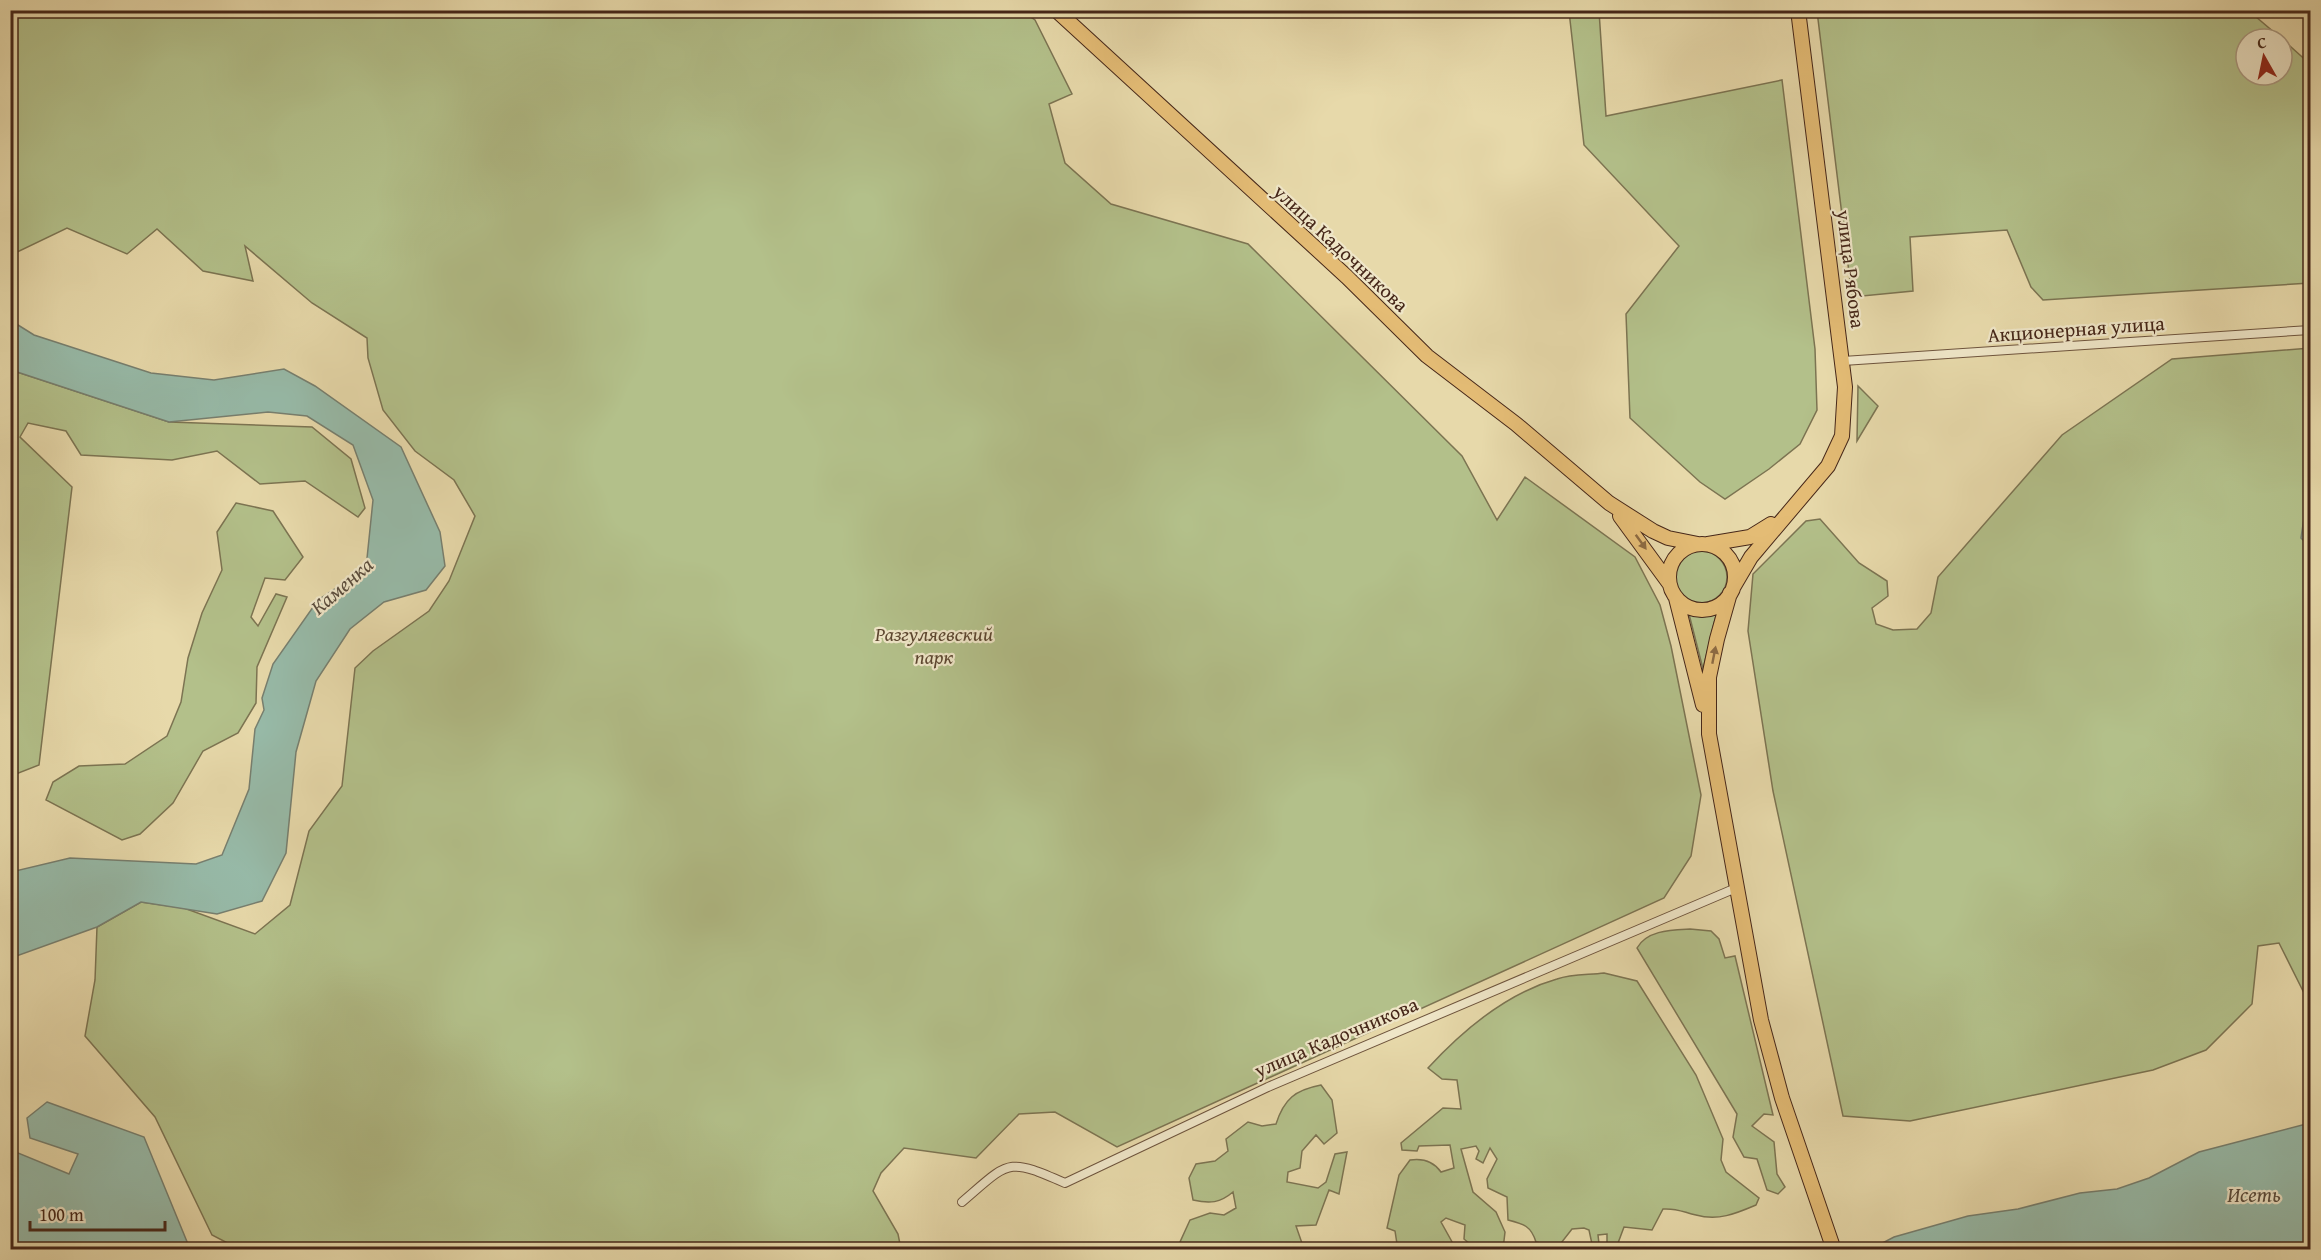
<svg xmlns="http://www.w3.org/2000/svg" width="2321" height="1260" font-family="'Gentium Book Plus',serif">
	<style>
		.green { fill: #b3c08a; stroke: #7c7452; stroke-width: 1.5 }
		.water { fill: #97baa8; stroke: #777f6f; stroke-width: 1.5 }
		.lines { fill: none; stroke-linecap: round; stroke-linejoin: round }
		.minor-casing { stroke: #6e543d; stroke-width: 10 }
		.primary-casing { stroke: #462719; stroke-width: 16 }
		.minor { stroke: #efe6c8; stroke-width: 8 }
		.primary { stroke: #e4bc75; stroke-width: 14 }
		.oneway { fill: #8d6a42 }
		.labels { text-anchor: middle; stroke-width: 4.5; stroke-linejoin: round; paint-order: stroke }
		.street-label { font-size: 20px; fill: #462719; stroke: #efe6c8 }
		.park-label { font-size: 20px; font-style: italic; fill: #5c4630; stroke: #efe6c8 }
		.water-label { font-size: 21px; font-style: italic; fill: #5a4c3d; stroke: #efe6c8 }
	</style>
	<rect width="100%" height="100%" fill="#e7d9aa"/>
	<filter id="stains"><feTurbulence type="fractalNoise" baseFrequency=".00333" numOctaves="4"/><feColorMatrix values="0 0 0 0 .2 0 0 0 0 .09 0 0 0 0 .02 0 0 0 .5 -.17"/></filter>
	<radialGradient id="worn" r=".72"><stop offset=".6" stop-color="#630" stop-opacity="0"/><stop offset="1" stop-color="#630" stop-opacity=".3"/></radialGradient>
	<path class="green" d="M11 11H1022L1035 20 1072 94 1049 104 1065 163 1111 204 1248 244 1462 456 1497 520 1525 477 1635 557 1660 605 1671 646 1701 795 1691 856 1664 898 1117 1147 1055 1112 1019 1114 976 1158 904 1148 881 1173 873 1191 898 1234 901 1249H239L212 1235 155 1117 85 1036 95 980 97 927 141 902 184 908 255 934 290 905 309 831 342 786 355 668 373 651 429 611 449 581 475 516 454 480 415 451 383 410 368 358 367 338 312 303 245 246 253 281 203 271 157 229 127 254 67 228 11 255Z
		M1569 11H1599L1606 116 1782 80 1815 349 1817 410 1800 444 1769 469 1725 499 1700 482 1630 418 1626 314 1679 246 1584 145Z
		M1817 11H2249L2282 39H2246V75H2282V39L2310 64V283L2043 300 2031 287 2007 230 1910 237 1913 291 1852 297Z
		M2310 348V1005L2279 943 2258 946 2252 1004 2206 1050 2153 1070 1910 1121 1843 1116 1773 791 1748 631 1753 574 1806 521 1820 519 1859 563 1887 581 1888 596 1872 608 1876 624 1893 630 1917 629 1931 613 1938 577 2062 435 2172 359Z
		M11 370 169 422 312 427 351 459 365 508 358 517 305 481 260 484 217 451 172 460 81 455 66 431 28 423 20 437 72 487 39 765 11 776Z
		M1858 386 1878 406 1857 441Z
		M236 503 273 511 303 557 285 580 265 578 251 617 258 626 276 594 287 597 257 667 256 703 238 733 203 751 173 803 140 834 122 840 46 800 53 782 79 766 125 764 167 736 181 702 188 658 202 613 222 570 217 532Z
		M1675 577a26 26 0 1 1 52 0a26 26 0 1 1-52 0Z
		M1689 614 1701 617 1716 615 1703 669Z
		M1690 929 1711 931 1719 939 1725 958 1735 956 1773 1115 1764 1114 1752 1126 1774 1142 1777 1174 1785 1187 1778 1194 1767 1190 1757 1159 1744 1157 1733 1137 1737 1114 1637 948C1647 930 1672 930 1690 929Z
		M1604 973 1637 981 1696 1075 1723 1139 1721 1160 1726 1172 1759 1198 1756 1205C1735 1214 1718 1221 1696 1215 1683 1212 1677 1208 1663 1209L1652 1230 1624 1227 1618 1243 1607 1245V1234L1598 1235 1599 1244H1592L1589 1230 1584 1228 1572 1229 1558 1247 1536 1242C1531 1226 1524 1224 1508 1220L1507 1197 1488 1188 1487 1179 1497 1159 1490 1148 1483 1163 1476 1159 1479 1151 1476 1146 1461 1149 1473 1192 1496 1212 1505 1232 1503 1249H1476L1464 1239 1465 1225 1446 1218 1441 1222 1456 1249H1447L1443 1243 1438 1249H1413L1408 1247 1405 1249H1385L1397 1244 1395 1231 1387 1228 1399 1175 1410 1160C1423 1158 1434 1162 1441 1172L1454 1168 1450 1145 1419 1146 1417 1151 1402 1150 1401 1143 1443 1108 1461 1109 1457 1080 1442 1079 1428 1068C1463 1030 1507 993 1557 979 1572 974 1589 975 1604 973Z
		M1321 1085 1332 1100 1337 1133 1324 1144 1316 1135 1302 1151 1300 1168 1288 1172 1287 1182 1318 1188 1326 1182 1335 1154 1347 1152 1339 1194 1329 1190 1316 1225 1296 1226 1304 1249H1180V1242L1190 1220 1210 1213 1224 1215 1236 1208 1233 1192C1220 1203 1210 1204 1193 1200L1189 1178 1196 1164 1215 1161 1228 1151 1226 1139 1248 1122 1262 1126 1276 1124C1284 1099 1295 1090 1321 1085Z"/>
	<path class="water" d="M10 320 34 335 151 373 214 380 284 369 315 386 401 447 440 532 445 566 426 590 384 602 350 629 316 681 296 752 286 853 262 901 217 914 141 902 97 927 11 958V872L70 858 196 864 222 855 249 789 255 729 264 710 262 698 273 664 318 600 366 568 373 500 353 445 307 416 268 412 169 422 11 370Z
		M2310 496V547L2301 538 2306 505Z
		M47 1102 144 1137 190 1249H26L11 1238V1150L69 1174 78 1154 30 1138 27 1118Z
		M2310 1123V1249H1871L1894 1237 1968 1216 2018 1209 2080 1193 2117 1189 2149 1178 2199 1152Z"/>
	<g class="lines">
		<g class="minor-casing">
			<path id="minor" d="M1843 361 2310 330
				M962 1202C1010 1161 1006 1157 1065 1183L1268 1087 1736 888"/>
		</g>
		<g class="primary-casing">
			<path id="primary" d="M1056 10 1347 277 1427 356 1516 424 1609 503 1653 531 1668 538 1698 544
				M1620 516 1669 583
				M1708 544 1750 537 1771 524
				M1669 577a33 33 0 1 1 66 0a33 33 0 1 1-66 0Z
				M1734 586 1751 557 1828 466 1842 436 1845 387 1798 10
				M1730 593 1717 639 1709 677V734L1761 1020 1782 1098 1834 1250
				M1676 598 1703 705"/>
		</g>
		<use href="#minor" class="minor"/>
		<use href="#primary" class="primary"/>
	</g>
	<defs><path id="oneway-solid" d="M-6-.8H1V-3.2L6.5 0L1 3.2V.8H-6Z" transform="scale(1.5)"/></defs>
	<g class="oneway">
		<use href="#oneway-solid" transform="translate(1641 542) rotate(54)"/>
		<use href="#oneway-solid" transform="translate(1714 655) rotate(-79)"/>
	</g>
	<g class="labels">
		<g class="street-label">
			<text transform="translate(1341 248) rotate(43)" y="7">улица Кадочникова</text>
			<text transform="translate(1851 269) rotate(83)" y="7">улица Рябова</text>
			<text transform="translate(2076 329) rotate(-4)" y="7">Акционерная улица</text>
			<text transform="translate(1336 1037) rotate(-23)" y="7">улица Кадочникова</text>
		</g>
		<g class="park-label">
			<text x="934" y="641">Разгуляевский<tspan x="934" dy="23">парк</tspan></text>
		</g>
		<g class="water-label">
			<text transform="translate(342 586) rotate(-41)" y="7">Каменка</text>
			<text x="2254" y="1202">Исеть</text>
		</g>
	</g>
	<rect width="2321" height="1260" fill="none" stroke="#e7d9aa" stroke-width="36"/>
	<rect x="12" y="12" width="2297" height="1236" fill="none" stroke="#462719" stroke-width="3"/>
	<rect x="18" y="18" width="2285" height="1224" fill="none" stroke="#462719" stroke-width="1.5"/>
	<g transform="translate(2264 57) rotate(351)"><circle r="28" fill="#efe6c8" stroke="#ab9a82" stroke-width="1.5"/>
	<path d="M0-4.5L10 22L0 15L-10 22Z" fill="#8f2418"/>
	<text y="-9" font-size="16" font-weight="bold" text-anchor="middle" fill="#462719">С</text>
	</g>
	<path d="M30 1221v9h135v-9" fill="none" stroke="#462719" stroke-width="3"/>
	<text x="39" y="1221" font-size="18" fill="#462719" stroke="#efe6c8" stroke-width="4.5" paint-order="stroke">100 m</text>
	<rect width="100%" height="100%" filter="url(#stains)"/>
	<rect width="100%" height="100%" fill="url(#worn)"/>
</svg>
